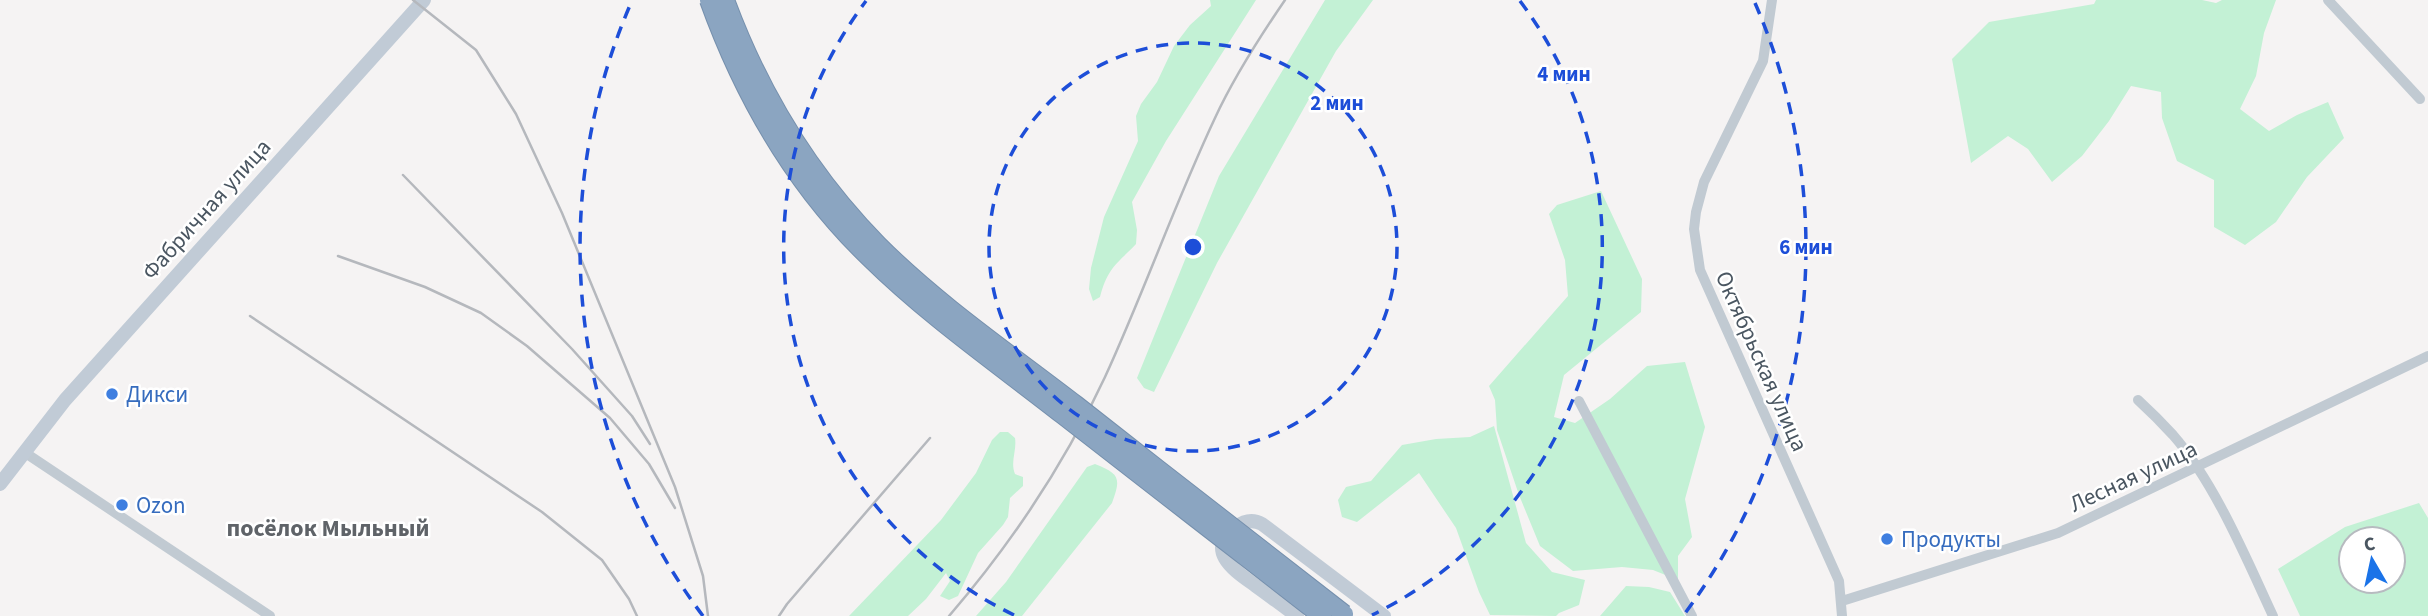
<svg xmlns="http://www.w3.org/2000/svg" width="2428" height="616" font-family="'Source Sans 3',sans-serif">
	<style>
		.green { fill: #c3f1d5; fill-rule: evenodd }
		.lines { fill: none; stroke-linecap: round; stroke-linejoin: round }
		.street { stroke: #c1cad2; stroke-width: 10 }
		.secondary { stroke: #c1cbd6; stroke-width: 14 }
		.rail { stroke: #b5b8bd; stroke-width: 2.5 }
		.highway-bridge-casing { stroke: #7690ad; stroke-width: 20; stroke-linecap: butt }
		.highway-bridge { stroke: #8ba5c1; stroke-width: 18 }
		.ring { fill: none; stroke: #1d4ed8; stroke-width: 3.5; stroke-dasharray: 12 9 }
		.shop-dot { fill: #3f7fe0; stroke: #fff; stroke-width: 2.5 }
		.labels { text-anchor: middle; stroke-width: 5; stroke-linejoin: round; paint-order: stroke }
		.street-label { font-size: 23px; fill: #4a5661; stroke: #fff }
		.shop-label { font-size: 23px; fill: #366cbe; stroke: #fff; text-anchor: start }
		.neighbourhood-label { font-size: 24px; font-weight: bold; fill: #5f6368; stroke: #fff }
		.centre { fill: #1d4ed8; stroke: #fff; stroke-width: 3.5 }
		.ring-label { font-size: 21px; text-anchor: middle; font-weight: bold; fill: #1d4ed8; stroke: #fff; stroke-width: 5; stroke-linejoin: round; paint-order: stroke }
	</style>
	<rect width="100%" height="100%" fill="#f5f3f3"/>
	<path class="green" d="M1210 0H1256L1166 141 1132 202 1137 230 1136 244C1117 264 1108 267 1100 297L1093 301 1089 289 1091 268 1104 217 1138 141 1136 116 1141 104 1157 82 1174 46 1190 25 1211 6Z
		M1325 0H1373L1336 51 1217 263 1154 392 1144 388 1137 378 1219 176Z
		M2096 0H2202L2216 3 2222 0H2276L2264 33 2256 76 2240 109 2269 131 2297 115 2328 102 2344 138 2307 177 2276 222 2245 245 2214 227V180L2177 161 2162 118 2161 92 2131 86 2109 121 2082 156 2052 182 2028 149 2008 136 1971 163 1952 59 1989 22 2094 4Z
		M1601 191 1642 279 1641 312 1564 375 1554 417 1575 423 1610 399 1647 366 1685 362 1705 427 1685 499 1692 537 1678 556V580L1653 570 1622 567 1573 571 1540 546 1519 495 1497 430 1495 400 1489 386 1568 296 1565 260 1549 214 1557 205Z
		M1494 426 1526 543 1552 572 1585 580 1579 605 1559 613 1556 616 1490 615 1479 592 1456 528 1419 473 1357 522 1342 517 1338 500 1346 487 1371 481 1402 445 1436 439 1470 437Z
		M1000 432H1008L1015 438C1017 451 1010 462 1015 474L1023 477V486L1010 498 1008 517 1003 525 978 553 958 596 949 600 940 596 950 581 946 573 926 599 908 616H849L941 520 976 473 992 440Z
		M1095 464C1120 474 1121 478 1112 503L1022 616H976L1006 582 1087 467Z
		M2419 503 2428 518V616H2300L2278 569 2345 527ZM2351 539H2393V581H2351Z
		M1626 586 1649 587 1670 592 1685 616H1600Z"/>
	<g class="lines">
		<path class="street" d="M1772 0 1763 61 1704 182 1696 212 1694 229 1700 270 1839 581 1842 616
			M2328 0 2420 99
			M2138 400C2150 411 2162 423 2173 435 2215 483 2246 558 2273 616
			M1579 401 1692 616
			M24 452 270 616
			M1842 601 2058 533 2428 356"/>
		<path class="secondary" d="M0 484 65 400 424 0
			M1297 616C1283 606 1270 596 1256 586 1237 572 1203 552 1236 527 1244 521 1253 519 1262 524L1384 616"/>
		<path class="rail" d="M413 0 476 50 516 114 562 213 675 487 703 576 708 616
			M403 175 572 349 632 416 650 444
			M338 256 425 287 481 313 527 346 610 418 649 464 675 508
			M250 316 542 512 602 560 629 599 637 616
			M779 616 787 604 930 438
			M949 616C1011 544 1065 463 1105 377 1144 292 1175 203 1215 118 1234 77 1259 38 1285 0"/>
		<g class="highway-bridge-casing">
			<path id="highway-bridge" d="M709 0C744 97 795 186 870 258 929 316 998 364 1063 415 1149 482 1236 549 1322 616
				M725 0C759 92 809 175 878 245 938 305 1010 354 1076 405 1165 475 1254 544 1344 614"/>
		</g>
		<use href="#highway-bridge" class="highway-bridge"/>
	</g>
	<g class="ring">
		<circle cx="1193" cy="247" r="204"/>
		<path d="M1014 615A409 409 0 0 1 866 1M1520 1A409 409 0 0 1 1372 615"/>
		<path d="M703 616A613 613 0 0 1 631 3M1755 3A613 613 0 0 1 1683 616"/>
	</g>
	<g class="shop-dot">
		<circle cx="112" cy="394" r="7"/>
		<circle cx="122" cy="505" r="7"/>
		<circle cx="1887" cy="539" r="7"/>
	</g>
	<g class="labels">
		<g class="street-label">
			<text transform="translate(206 209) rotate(-48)" y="8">Фабричная улица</text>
			<text transform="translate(1762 361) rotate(66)" y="8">Октябрьская улица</text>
			<text transform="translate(2133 476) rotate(-25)" y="8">Лесная улица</text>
		</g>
		<g class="shop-label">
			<text x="126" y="402">Дикси</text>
			<text x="136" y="513">Ozon</text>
			<text x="1901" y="547">Продукты</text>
		</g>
		<g class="neighbourhood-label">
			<text x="328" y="536">посёлок Мыльный</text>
		</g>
	</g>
	<circle cx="1193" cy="247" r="10" class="centre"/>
	<g class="ring-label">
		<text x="1564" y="81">4 мин</text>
		<text x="1337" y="110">2 мин</text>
		<text x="1806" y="254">6 мин</text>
	</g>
	<g transform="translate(2372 560) rotate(351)"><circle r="33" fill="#ffffff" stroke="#b7bbc0" stroke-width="2"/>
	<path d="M0-5L12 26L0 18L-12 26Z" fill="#1a73e8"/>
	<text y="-10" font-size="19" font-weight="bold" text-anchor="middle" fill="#4a5661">С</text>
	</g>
</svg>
